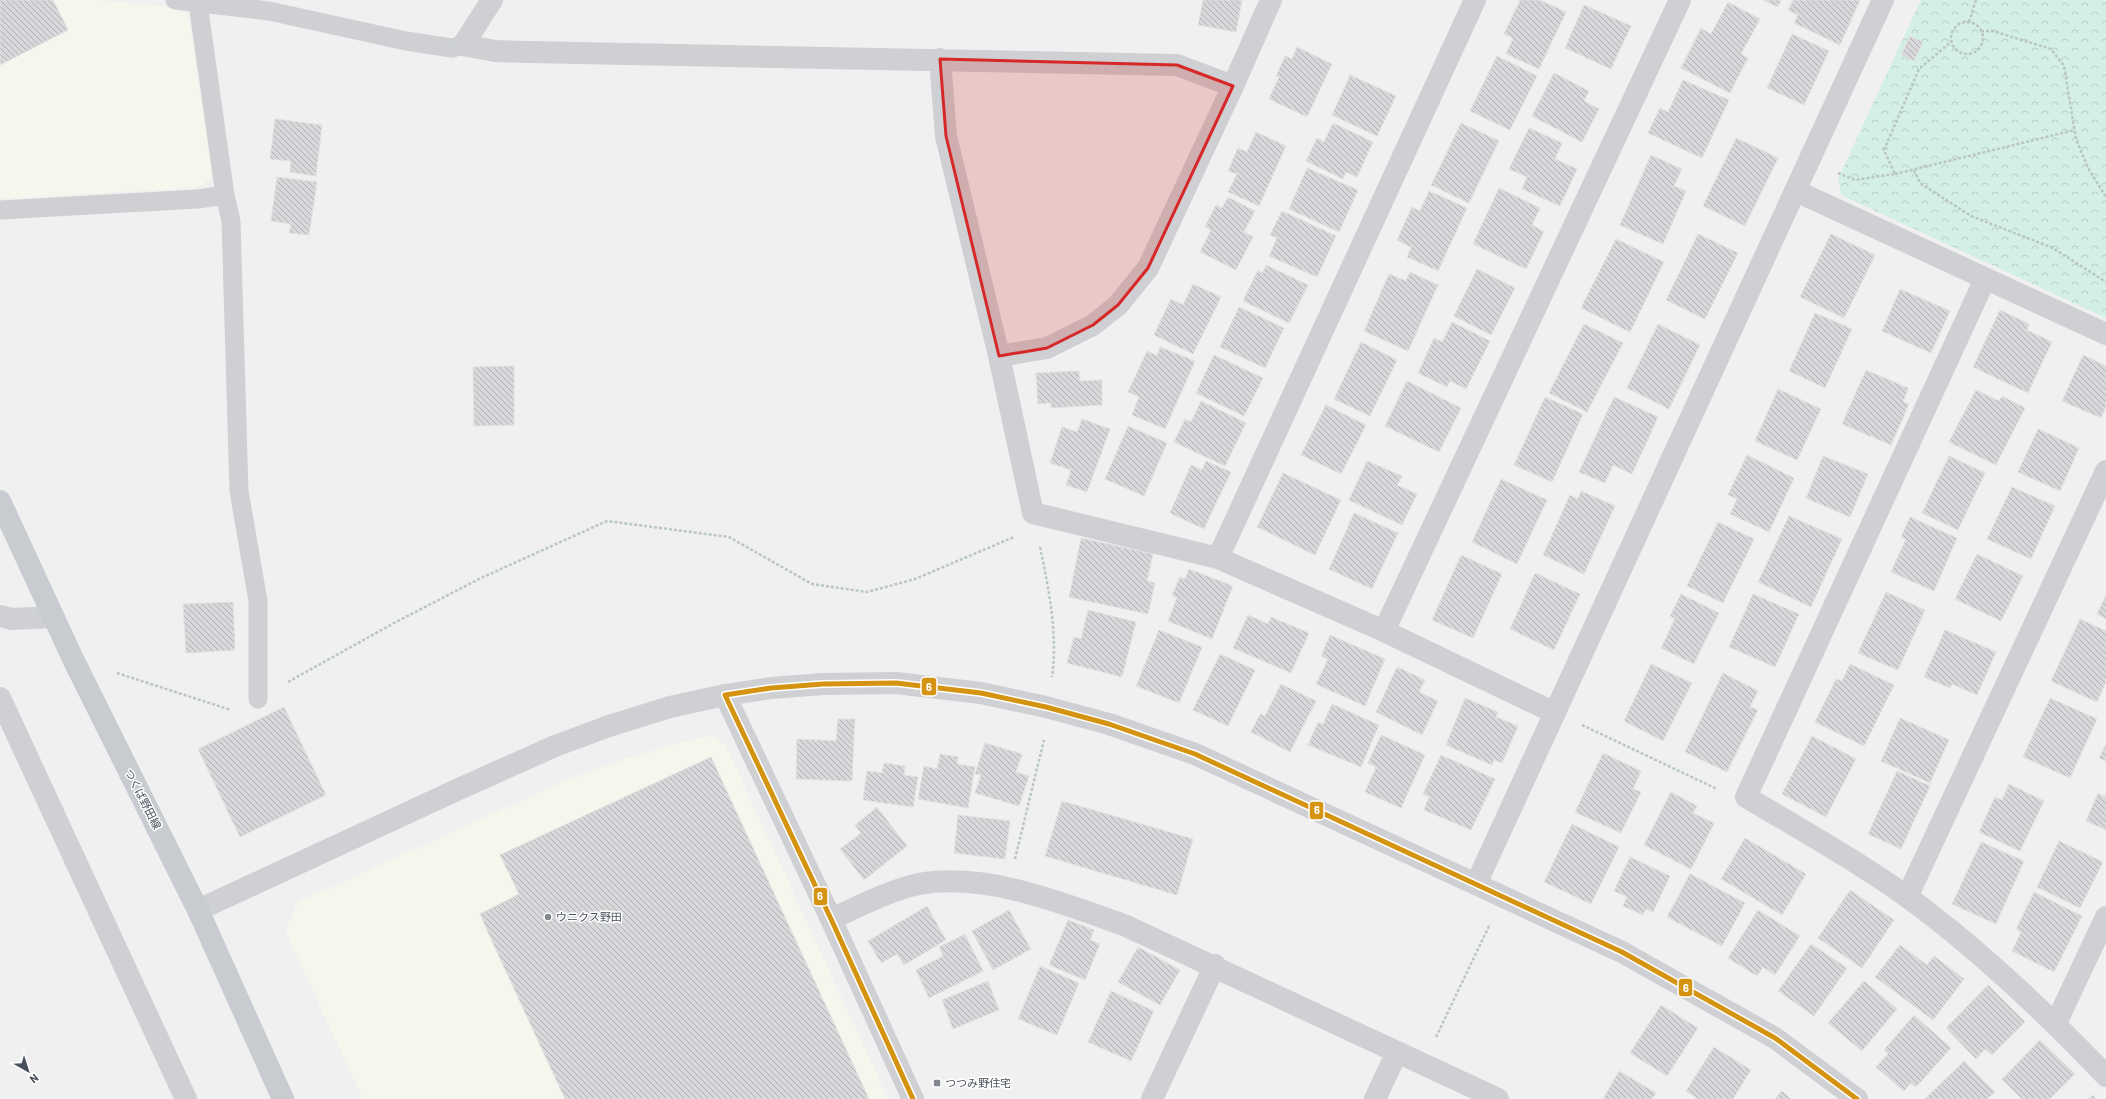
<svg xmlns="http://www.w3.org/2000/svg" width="2106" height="1099" font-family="Barlow,'Noto Sans JP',sans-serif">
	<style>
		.commercial { fill: #f7f6ec }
		.park { fill: url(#park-crowns) }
		.building { fill: url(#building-back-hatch); stroke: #e1e1e3 }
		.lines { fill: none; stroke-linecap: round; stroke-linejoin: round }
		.path { stroke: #bac6c5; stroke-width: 2.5; stroke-dasharray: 3 2; stroke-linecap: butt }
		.lane { stroke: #ced0d3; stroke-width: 19 }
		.street { stroke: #ced0d3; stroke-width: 22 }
		.secondary { stroke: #ced0d4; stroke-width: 22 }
		.primary { stroke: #c8cbd0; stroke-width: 22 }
		.bus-1-casing { stroke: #fff; stroke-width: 8 }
		.bus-1 { stroke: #d49412; stroke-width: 5 }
		.marked { fill: #d62828; fill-opacity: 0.2; stroke: #d62828; stroke-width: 3; stroke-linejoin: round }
		.poi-dot { fill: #828790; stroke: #fff; stroke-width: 1.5 }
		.labels { text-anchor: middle; stroke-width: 3; stroke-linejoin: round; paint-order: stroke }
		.street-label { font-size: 11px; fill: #474e5c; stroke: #fff }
		.poi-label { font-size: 11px; fill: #474e5c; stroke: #fff; text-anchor: start }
		.line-badge { stroke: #fff; stroke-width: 1.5 }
		.badge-label { font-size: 11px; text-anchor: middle; font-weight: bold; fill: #fff }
	</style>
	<defs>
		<pattern id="park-crowns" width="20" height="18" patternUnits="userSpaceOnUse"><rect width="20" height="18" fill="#d4efe4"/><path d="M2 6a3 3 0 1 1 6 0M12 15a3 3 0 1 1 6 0" fill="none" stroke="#b7cfc6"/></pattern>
		<pattern id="building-back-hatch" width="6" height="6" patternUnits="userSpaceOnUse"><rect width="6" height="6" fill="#d7d8da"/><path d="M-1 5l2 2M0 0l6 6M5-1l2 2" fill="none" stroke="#b0b1b4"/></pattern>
	</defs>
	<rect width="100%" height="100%" fill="#f0f0f0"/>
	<path class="commercial" d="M0 0H98L181 8 189 18 212 176 204 184 195 188 0 199Z
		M710 735 725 744 888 1099H363L289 939 286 931 297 903 574 777 631 757Z"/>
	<path class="park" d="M1921 0H2106V318L1841 195 1838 179Z"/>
	<path class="building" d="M0 0H53L68 30 0 65Z
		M1203 0H1242L1236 32 1198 25Z
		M1520 0H1540L1566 12 1539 69 1506 54 1513 38 1504 34Z
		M1763 0H1781L1778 7Z
		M1793 0H1860L1840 45 1794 23 1798 15 1788 10Z
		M1728 2 1760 19 1741 54 1748 58 1730 93 1681 68 1701 28 1711 34Z
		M1584 5 1631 26 1611 69 1565 48Z
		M1792 34 1829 51 1804 105 1767 88Z
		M1910 36 1923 42 1914 61 1901 54Z
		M1297 47 1332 64 1307 117 1269 99 1279 77 1276 76 1285 56 1292 59Z
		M1497 56 1537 76 1510 130 1470 111Z
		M1554 73 1589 91 1584 101 1599 109 1582 142 1532 116Z
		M1350 75 1396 96 1377 136 1332 115Z
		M1683 80 1729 100 1702 158 1648 133 1660 108 1668 112Z
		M275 119 322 125 316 176 290 172 291 161 270 159Z
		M1333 123 1373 142 1357 177 1346 172 1343 179 1306 161 1317 138 1324 142Z
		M1461 123 1499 141 1469 203 1431 185Z
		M1529 128 1562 143 1555 159 1577 169 1560 206 1522 189 1527 177 1509 169Z
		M1256 132 1286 146 1259 206 1228 192 1237 174 1228 171 1238 148 1247 152Z
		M1736 138 1778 158 1745 226 1703 206Z
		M1651 155 1682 169 1674 186 1686 191 1663 244 1620 225Z
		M1307 168 1358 190 1339 232 1289 209Z
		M277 177 317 182 309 235 289 233 291 224 271 221Z
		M1499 188 1540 208 1532 225 1544 232 1526 269 1473 244Z
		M1429 191 1467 208 1438 271 1407 257 1411 247 1397 240 1412 207 1420 211Z
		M1228 197 1255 211 1244 232 1253 237 1236 270 1200 252 1211 230 1205 227 1216 205 1222 208Z
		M1282 211 1336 236 1317 277 1269 256 1277 238 1270 235Z
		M1698 234 1738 253 1705 319 1666 300Z
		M1831 234 1875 255 1844 318 1800 297Z
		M1616 239 1664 262 1630 332 1581 308Z
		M1266 265 1308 285 1289 323 1243 301 1258 270 1263 273Z
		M1477 269 1515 288 1491 335 1454 316Z
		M1410 272 1438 285 1408 351 1364 331 1389 274 1406 281Z
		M1193 284 1221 297 1193 354 1154 335 1171 299 1183 305Z
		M1900 289 1950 311 1931 353 1882 331Z
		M1239 307 1284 328 1265 368 1220 347Z
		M2000 310 2029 324 2027 330 2052 342 2028 393 1973 367Z
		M1815 313 1852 329 1825 388 1789 371Z
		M1452 322 1490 341 1466 389 1450 381 1447 387 1418 373 1434 338 1442 342Z
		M1584 324 1623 343 1587 412 1549 393Z
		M1658 324 1700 345 1669 409 1627 388Z
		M1361 342 1397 360 1370 416 1334 399Z
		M1160 347 1195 361 1165 429 1132 415 1139 397 1128 392 1147 351 1157 356Z
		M1214 355 1263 378 1244 416 1196 393Z
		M2083 355 2106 366V406L2101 418 2062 401Z
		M514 366V425L474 426 473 367Z
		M1866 370 1908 388 1903 402 1909 404 1891 445 1842 424Z
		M1079 371 1080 381 1102 380V405L1051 408V403L1038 404 1036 373Z
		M1407 381 1461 408 1439 452 1385 426Z
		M1778 389 1821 409 1797 460 1755 441Z
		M1976 390 1999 401 2002 396 2025 408 1996 465 1949 442Z
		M1545 397 1583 414 1552 482 1514 465Z
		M1614 397 1658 417 1632 474 1613 465 1605 483 1579 472Z
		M1201 401 1246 423 1225 466 1174 442 1185 419 1191 422Z
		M1326 405 1366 425 1341 474 1301 455Z
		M1082 419 1110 429 1087 492 1066 485 1071 470 1050 463 1062 427 1077 432Z
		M1128 426 1167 443 1144 496 1105 479Z
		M2038 429 2079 448 2060 491 2018 472Z
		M1747 455 1794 478 1769 532 1730 514 1737 499 1728 495Z
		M1823 456 1868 474 1850 517 1806 498Z
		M1949 456 1985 473 1958 530 1922 513Z
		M1206 461 1231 472 1204 529 1170 513 1191 465 1202 470Z
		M1367 461 1402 476 1397 485 1417 494 1402 525 1349 500Z
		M1283 473 1341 500 1315 555 1257 527Z
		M1501 479 1547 500 1517 564 1472 542Z
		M2012 487 2055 506 2031 559 1987 539Z
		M1581 491 1615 506 1584 574 1543 555 1570 495 1578 499Z
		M1354 513 1398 533 1372 589 1329 569Z
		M1789 516 1842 539 1811 607 1758 582Z
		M1910 517 1957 538 1934 591 1891 572 1906 539 1901 537Z
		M1718 522 1754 539 1723 603 1687 586Z
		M1081 538 1153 554 1147 581 1155 583 1148 614 1069 597Z
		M1977 554 2023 576 2001 621 1955 599Z
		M1461 555 1502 574 1473 638 1432 620Z
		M1189 569 1233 586 1212 639 1168 621 1177 598 1172 595 1180 577 1185 579Z
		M1535 573 1580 594 1554 650 1510 629Z
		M1886 592 1925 610 1898 670 1858 653Z
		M1681 594 1719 613 1694 664 1661 648 1675 619 1670 616Z
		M1753 594 1799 614 1775 667 1729 647Z
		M2106 595V619L2097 614Z
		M233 602 235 650 186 653 183 604Z
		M1088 610 1136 622 1122 677 1067 663 1074 637 1081 639Z
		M1248 615 1268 624 1271 617 1309 633 1291 673 1233 648Z
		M2080 619 2106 631V682L2097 702 2051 681Z
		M1159 630 1202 647 1179 703 1136 686Z
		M1945 630 1996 652 1977 695 1952 684 1950 688 1924 677Z
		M1330 635 1385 659 1365 706 1316 684 1328 659 1321 656Z
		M1220 654 1255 670 1228 726 1193 710Z
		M1651 664 1692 683 1663 741 1624 721Z
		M1850 664 1894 685 1864 746 1815 722 1836 679 1842 681Z
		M1397 667 1425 680 1419 692 1438 701 1422 735 1376 712Z
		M1723 673 1758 691 1750 707 1758 710 1727 772 1685 752Z
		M1281 684 1316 701 1290 752 1251 732 1260 714 1265 716Z
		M1465 698 1498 712 1496 717 1518 726 1502 763 1494 760 1492 765 1446 745Z
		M2050 698 2097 719 2070 778 2023 757Z
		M1332 704 1379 725 1361 767 1308 745 1318 722 1323 724Z
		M284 707 326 795 240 837 198 749Z
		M1900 718 1949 740 1930 783 1881 761Z
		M838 719H855L852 781 796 779 797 739 836 741Z
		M1381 735 1425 755 1401 808 1365 792 1376 767 1368 763Z
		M1812 736 1856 759 1826 817 1782 794Z
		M985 743 1022 754 1016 772 1029 776 1019 806 975 793 981 775 975 774Z
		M2106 744V761L2099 758Z
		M1603 753 1641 771 1633 789 1641 792 1621 833 1575 812Z
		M940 754 958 757 957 764 975 767 968 808 918 799 924 766 937 769Z
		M1441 755 1495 779 1471 830 1424 810 1429 797 1423 794Z
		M711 757 869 1099H565L491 939 480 914 519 894 500 855Z
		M884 763 905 766 904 775 918 777 913 807 863 800 867 771 882 773Z
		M1897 771 1930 786 1901 849 1868 834Z
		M2009 784 2044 801 2020 851 1979 832 1995 797 2002 800Z
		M1671 792 1697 806 1693 813 1714 823 1691 869 1644 845Z
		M2098 793 2105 797 2106 793V830L2086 821Z
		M1062 801 1193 839 1177 895 1045 856Z
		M877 807 907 846 864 880 840 849 861 833 855 825Z
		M958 815 1010 821 1005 859 954 853Z
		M1572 824 1619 847 1591 904 1544 882Z
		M1745 838 1806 874 1782 915 1721 879Z
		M2059 841 2103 862 2080 908 2037 887Z
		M1981 842 2024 861 1996 924 1952 904Z
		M1630 857 1670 876 1653 912 1646 909 1643 915 1623 906 1627 897 1614 891Z
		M1690 874 1745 903 1722 946 1667 917Z
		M1850 890 1894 920 1862 968 1818 938Z
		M2034 892 2082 916 2054 972 2012 951 2021 932 2016 929Z
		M927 906 946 940 904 965 897 954 881 963 868 941Z
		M1009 910 1031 949 993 970 972 931Z
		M1758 910 1800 936 1775 975 1763 967 1757 976 1728 958Z
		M1068 920 1094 930 1090 940 1100 944 1085 980 1049 965Z
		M965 934 983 971 929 998 916 970 943 956 939 947Z
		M1811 944 1847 968 1814 1016 1778 991Z
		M1900 945 1927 965 1934 956 1964 979 1933 1020 1875 977Z
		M1138 947 1180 970 1160 1005 1118 982Z
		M1040 966 1079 983 1057 1035 1018 1019Z
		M988 981 999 1010 953 1029 942 1000Z
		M1864 981 1897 1009 1862 1051 1828 1023Z
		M1988 985 2025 1022 1992 1055 1985 1049 1976 1059 1946 1028Z
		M1111 991 1154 1011 1131 1061 1088 1042Z
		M1661 1005 1698 1028 1667 1076 1630 1053Z
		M1914 1015 1951 1048 1916 1087 1911 1083 1904 1091 1876 1067 1888 1054 1884 1050Z
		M2040 1040 2075 1074 2050 1099H2022L2002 1079Z
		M1714 1047 1751 1070 1733 1099H1698L1686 1091Z
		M1964 1061 1995 1092 1987 1099H1925Z
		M1619 1071 1656 1093 1652 1099H1603Z
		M1782 1091 1791 1099H1775Z
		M2093 1095 2096 1099H2088Z"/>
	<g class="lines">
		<path class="path" d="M1969 22 1976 0
			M1951 38a16 16 0 1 1 32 0a16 16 0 1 1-32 0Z
			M1981 31H1993L2051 49 2064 66 2076 139 2088 168 2106 197
			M1914 170 1920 183 1971 216 2053 248 2106 282
			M1838 173 1855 180 1895 174 1884 150 1919 69 1951 42
			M1895 174 2075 130
			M1040 547C1049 590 1058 634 1052 677
			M117 673 231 710
			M288 682 394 623 481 578 607 521 729 537 812 584 867 592 915 579 1014 537
			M1582 725 1717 789
			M1015 859 1044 740
			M1436 1037 1490 924"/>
		<path class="lane" d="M175 0 269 11 406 41 452 48 463 45
			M225 195 231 221 239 491 258 601V699
			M0 210 198 199 225 195 198 3"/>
		<path class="street" d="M492 0 463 45 495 51 529 52 1177 65 1233 86
			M940 59 946 136 999 356 1033 513 1218 558 1384 631 1555 713
			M1796 191 2106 334
			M1985 279 1746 797C1800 829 1855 860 1906 896 1979 949 2044 1011 2106 1076
			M999 356 1047 348 1093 325 1118 305 1148 268 1233 86 1271 0
			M1218 558 1475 0
			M0 616 12 619 52 617
			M1384 631 1680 0
			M0 698 186 1099
			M1476 884 1883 0
			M1907 897 2106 471
			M831 919C858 907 890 890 919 884 986 872 1062 903 1124 925L1498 1099
			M2056 1023 2106 917
			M1152 1099 1215 965
			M1375 1099 1397 1052"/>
		<path class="secondary" d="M725 695 831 919 913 1099
			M198 910 461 788 555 746 609 726 670 707 725 695 771 688 823 684 896 683 981 693 1046 707 1109 724 1195 754 1622 952 1775 1038 1857 1099"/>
		<path class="primary" d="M0 501 73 659 198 910 283 1099"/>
		<g class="bus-1-casing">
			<path id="bus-1" d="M725 695 771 688 823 684 896 683 981 693 1046 707 1109 724 1195 754 1622 952 1775 1038 1857 1099
				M725 695 831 919 913 1099"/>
		</g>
		<use href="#bus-1" class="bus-1"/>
	</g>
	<path class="marked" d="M940 59 1177 65 1233 86 1148 268 1118 305 1093 325 1047 348 999 356 946 136Z"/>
	<g class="poi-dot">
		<circle cx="548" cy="917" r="4"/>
		<rect x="933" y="1079" width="8" height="8" rx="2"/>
	</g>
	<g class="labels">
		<g class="street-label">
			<text transform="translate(143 799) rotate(63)" y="4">つくば野田線</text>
		</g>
		<g class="poi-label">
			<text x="556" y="921">ウニクス野田</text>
			<text x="945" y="1087">つつみ野住宅</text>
		</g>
	</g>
	<g class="line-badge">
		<rect x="921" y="677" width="16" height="19" rx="4" fill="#d49412"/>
		<rect x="1309" y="801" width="15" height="19" rx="4" fill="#d49412"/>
		<rect x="813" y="887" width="15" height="19" rx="4" fill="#d49412"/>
		<rect x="1678" y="978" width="15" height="19" rx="4" fill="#d49412"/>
	</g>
	<g class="badge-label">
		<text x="929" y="691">6</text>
		<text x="1317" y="814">6</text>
		<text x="820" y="900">6</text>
		<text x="1686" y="992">6</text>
	</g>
	<g transform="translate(28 1071) rotate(141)" stroke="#ffffff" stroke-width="3" paint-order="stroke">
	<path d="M0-3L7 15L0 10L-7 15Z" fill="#474e5c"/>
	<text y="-6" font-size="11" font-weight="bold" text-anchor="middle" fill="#474e5c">N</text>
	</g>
</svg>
